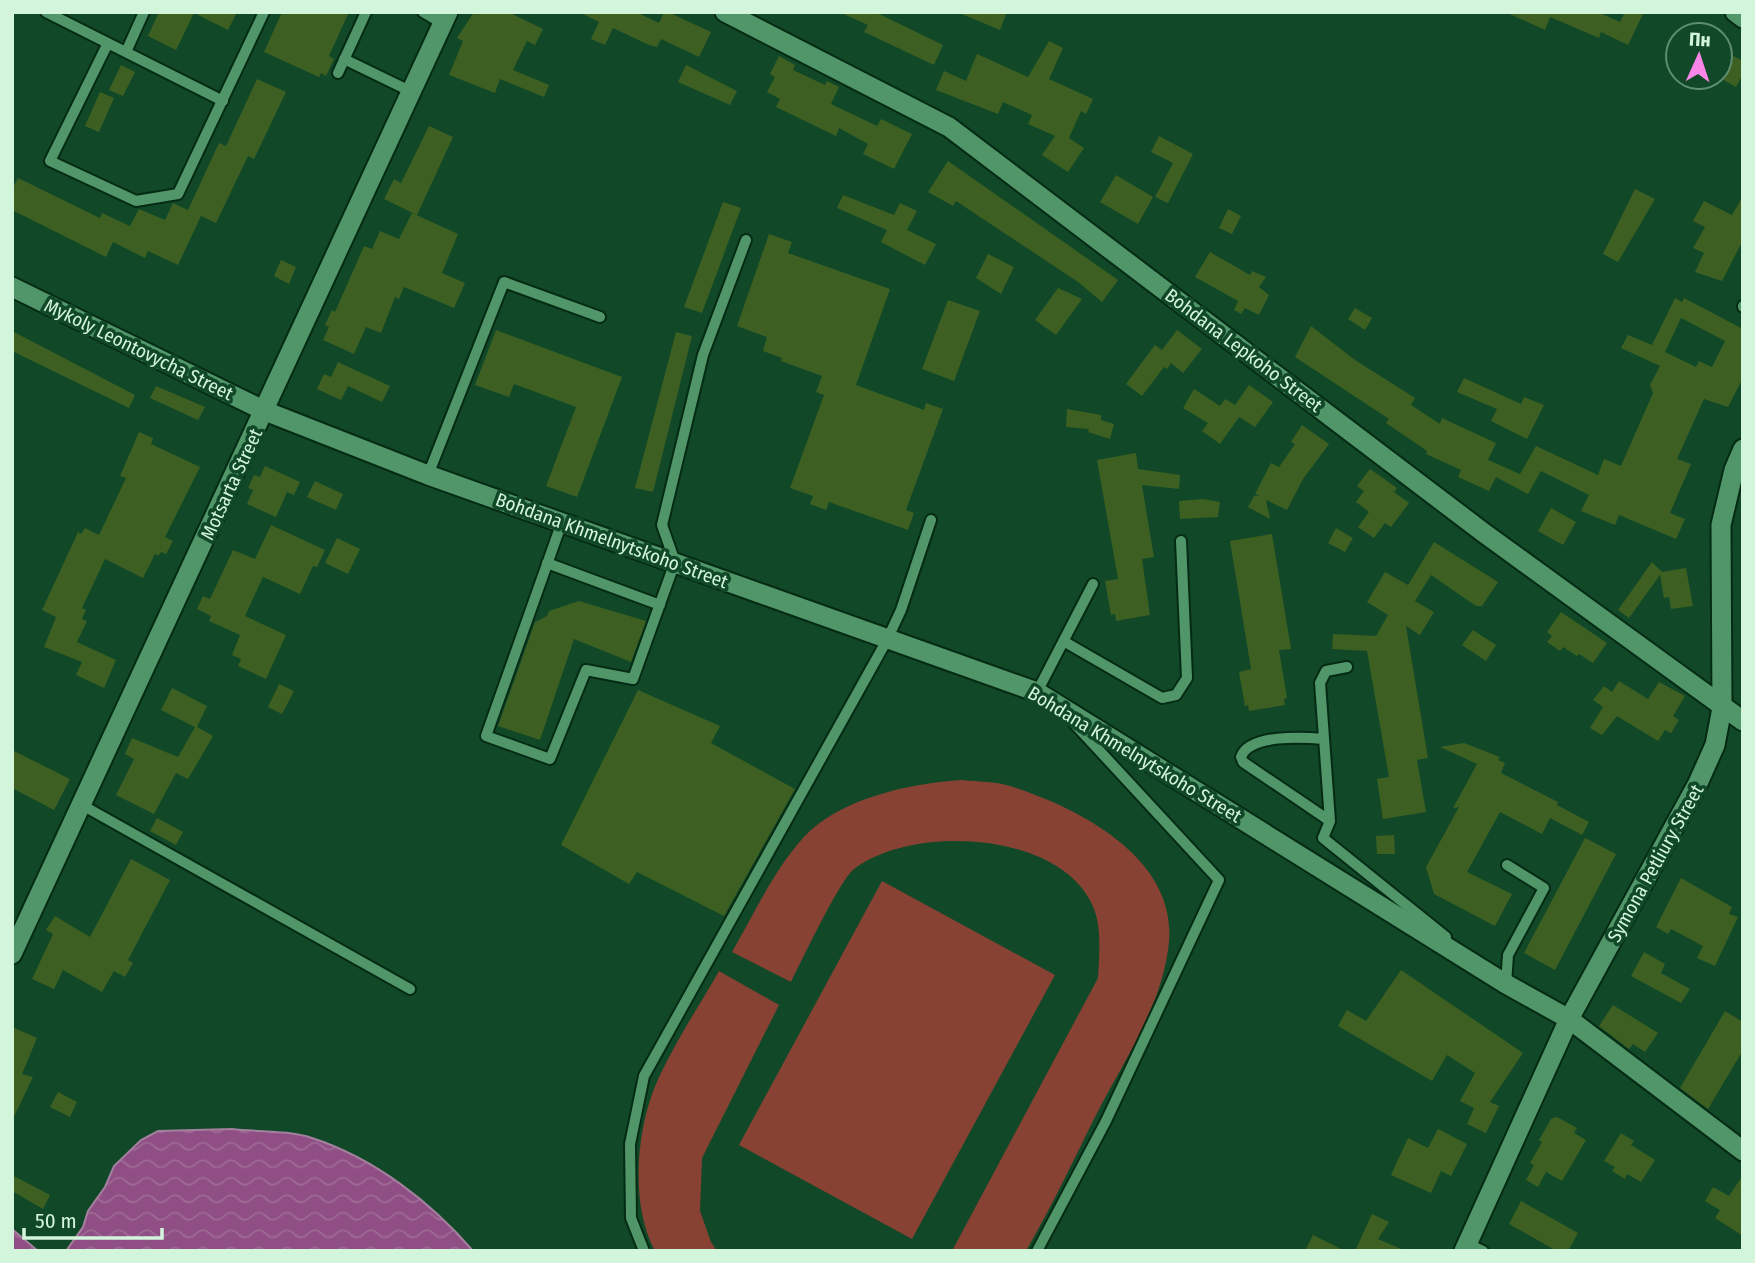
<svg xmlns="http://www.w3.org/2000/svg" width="1755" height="1263" font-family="'Fira Sans Condensed',sans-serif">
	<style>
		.green { fill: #874233 }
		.water { fill: url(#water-waves); stroke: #a3819e; stroke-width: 2 }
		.building { fill: #3d6022; fill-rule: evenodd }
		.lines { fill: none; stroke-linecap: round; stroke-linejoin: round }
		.service-casing { stroke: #052b15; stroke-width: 14 }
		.minor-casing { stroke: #052b15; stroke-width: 23 }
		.tertiary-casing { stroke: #052b15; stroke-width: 23 }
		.service { stroke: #519669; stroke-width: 10 }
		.minor { stroke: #519669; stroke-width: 19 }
		.tertiary { stroke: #519669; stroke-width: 19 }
		.labels { text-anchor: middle; stroke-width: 7; stroke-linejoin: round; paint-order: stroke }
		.street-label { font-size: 19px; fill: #d3f5dc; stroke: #104828 }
	</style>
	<defs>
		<pattern id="water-waves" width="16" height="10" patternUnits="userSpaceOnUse" patternTransform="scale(1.75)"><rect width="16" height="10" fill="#8f4f84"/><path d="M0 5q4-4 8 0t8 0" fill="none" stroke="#9e6995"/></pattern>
	</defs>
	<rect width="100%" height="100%" fill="#104828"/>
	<path class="green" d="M962 780C977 782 995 781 1010 786 1077 807 1177 857 1169 942 1163 1004 1125 1059 1097 1113 1074 1159 1052 1206 1026 1251H952L1098 978C1099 957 1102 930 1094 909 1064 831 911 823 853 870 839 882 802 960 791 982L732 952C754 914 774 870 803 838 839 798 912 783 962 780Z
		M882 881 1055 975 912 1239 739 1145Z
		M719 971 779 1005 702 1158 700 1211 711 1242 717 1251H655C630 1205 636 1131 656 1084 673 1045 698 1008 719 971Z"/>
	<path class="water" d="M232 1129C258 1132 288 1130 312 1138 374 1158 431 1202 473 1251H66L83 1227 88 1211 105 1187 114 1166 141 1140 158 1131Z
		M12 1229 38 1251H12Z"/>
	<path class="building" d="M159 12H237L228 30 194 13 176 50 148 36Z
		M282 12H349L329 56 334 59 326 76 321 73 319 77 264 52Z
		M474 12H508L543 29 535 45 527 41 513 70 549 85 544 97 500 79 495 93 449 75 463 41 457 38Z
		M579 12H636L659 23 664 12H668L711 32 699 57 661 39 657 47 649 45 613 28 605 45 591 39 599 22Z
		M839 12H875L943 45 934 65 864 32 868 25Z
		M957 12H1007L1000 30Z
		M1505 12H1598L1620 22 1625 12H1644L1628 45 1601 32 1599 38 1550 17 1545 30Z
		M1049 41 1063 48 1049 79 1093 99 1086 114 1081 111 1069 138 1084 148 1068 172 1042 155 1055 136 1028 124 1032 115 1003 102 998 114 936 90 944 71 966 81 977 54 1028 77Z
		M1720 49 1743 61V74L1736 87 1720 78Z
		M779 56 795 65 793 70 825 85 827 81 839 87 831 104 877 126 881 119 912 134 894 169 863 154 868 144 839 128 836 136 776 107 780 99 767 92 775 77 770 74Z
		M121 65 135 72 123 96 109 90Z
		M686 65 737 91 730 105 678 82Z
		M257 79 286 92 254 159 248 156 216 223 201 216 178 265 148 251 145 258 113 242 106 257 12 210V189L18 178 100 218 102 213 130 226 139 209 165 220 173 203 188 210 219 143 226 146Z
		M100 92 114 98 99 132 85 126Z
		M429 126 453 137 417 215 384 199 394 179 401 183Z
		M1159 136 1193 154 1168 203 1155 197 1173 163 1151 152Z
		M948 161 1118 280 1102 302 1078 282 956 201 953 206 928 192Z
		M1116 175 1153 197 1138 224 1100 202Z
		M1635 189 1655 199 1618 262 1603 254Z
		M843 195 894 215 900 203 917 211 907 230 936 244 925 265 881 242 887 230 837 208Z
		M1743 196V240L1722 281 1695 272 1704 253 1693 248 1705 227 1693 221 1704 201 1732 215Z
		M723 202 741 208 702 313 684 307Z
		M1228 209 1241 216 1232 234 1219 228Z
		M412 213 458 234 442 273 465 283 454 308 404 287 399 299 395 297 381 333 366 327 354 354 323 340 329 327 325 325 332 310 335 312 364 246 372 249 380 231 399 239Z
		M769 234 792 242 788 253 890 289 856 385 924 410 926 403 943 409 906 510 914 513 908 530 829 502 826 510 810 504 813 496 790 488 824 395 816 392 822 376 781 361 782 358 763 351 767 337 737 326Z
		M1210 252 1250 275 1252 271 1266 277 1259 287 1269 295 1259 315 1245 308 1241 314 1234 310 1238 301 1195 277Z
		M988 254 1014 267 1001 294 976 278Z
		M281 260 296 267 289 284 274 276Z
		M1058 288 1082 299 1056 335 1035 320Z
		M1675 298 1682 302 1684 298 1743 329V378L1728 407 1704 399 1677 459 1691 464 1670 513 1685 519 1676 539 1619 515 1615 525 1581 511 1589 495 1541 471 1528 494 1496 477 1489 491 1458 477 1461 470 1426 454 1427 451 1386 423 1389 419 1295 357 1311 326 1355 360 1415 398 1411 405 1440 424 1442 418 1496 443 1488 460 1520 474 1536 446 1598 475 1604 459 1621 466 1653 393 1650 385 1660 366 1621 348 1628 335 1652 345ZM1681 318 1725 341 1712 367 1699 361 1696 367 1665 352Z
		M948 300 980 311 954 381 922 369Z
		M1355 308 1372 318 1365 330 1348 319Z
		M496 330 622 377 577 497 546 486 576 407 514 384 509 397 475 385Z
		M1177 330 1202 349 1183 373 1171 363 1167 369 1164 367 1142 396 1126 384 1155 345 1162 350Z
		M12 331 135 395 129 408 12 351Z
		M676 332 692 336 653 492 635 488Z
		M338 362 390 386 382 402 348 386 341 400 317 389 324 374 331 377Z
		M1464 378 1521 404 1524 397 1544 405 1527 439 1491 421 1497 409 1457 392Z
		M1249 385 1273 402 1255 427 1239 417 1220 444 1202 431 1208 423 1183 408 1194 389 1220 406 1225 399 1235 405Z
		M156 386 205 407 198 420 150 398Z
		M1067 409 1101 415V420L1114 424 1110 439 1088 432 1089 429 1066 427Z
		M1302 425 1329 444 1303 479 1287 510 1266 500 1270 519 1248 507 1254 496H1259L1255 494 1271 463 1279 467 1295 444 1291 442Z
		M139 432 153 438 151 444 200 467 165 537 173 541 166 554 161 552 158 556 155 554 143 578 105 559 82 608 86 610 82 619 87 621 77 642 116 660 104 688 76 675 82 662 44 647 56 617 42 610 78 532 81 534 85 528 99 535 126 478 120 476Z
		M1136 453 1138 469 1180 475 1179 489 1142 485 1154 557 1142 559 1150 615 1116 621 1115 614 1111 615 1105 581 1118 579 1097 460Z
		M265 466 300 482 294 495 287 492 276 517 247 504 253 490 248 488 254 475 260 477Z
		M1370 469 1397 488 1394 492 1409 503 1391 527 1385 523 1374 538 1358 527 1369 512 1356 502 1364 491 1357 486Z
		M315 481 343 494 336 510 307 497Z
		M1203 499 1220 502 1218 517 1180 519 1179 501Z
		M1551 508 1576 522 1563 545 1538 531Z
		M271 525 325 550 317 567 313 566 300 594 263 577 245 616 286 635 266 679 238 666 241 659 232 655 240 635 209 621 211 616 197 609 203 596 210 599 233 550 255 559Z
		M1336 528 1353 538 1345 552 1328 543Z
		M1272 534 1291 649 1279 650 1287 698 1284 699 1285 705 1249 711 1248 705 1245 706 1239 672 1251 669 1230 541Z
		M337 538 360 549 348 574 325 563Z
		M1434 542 1498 582 1482 606H1476L1431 575 1415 601 1434 612 1420 635 1406 626 1428 758 1417 760 1426 812 1383 819 1377 779 1389 777 1367 651 1332 649 1333 634 1376 636 1388 615 1367 602 1385 572 1408 585Z
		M1652 562 1662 572 1686 568 1693 606 1671 609 1669 597 1664 598 1660 575 1629 618 1618 610Z
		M579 601 646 621 631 662 574 639 540 740 498 726 535 622 547 616 549 611Z
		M1561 612 1607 643 1593 663 1579 654 1577 656 1563 647 1560 651 1547 642 1552 636 1547 632Z
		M1473 630 1496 645 1486 661 1462 645Z
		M1619 681 1648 699 1659 682 1685 696 1673 716 1679 720 1671 733 1665 730 1658 741 1617 716 1602 735 1590 728 1603 707 1593 700 1604 686 1612 692Z
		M279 684 294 691 282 714 268 707Z
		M172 688 207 706 197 727 213 736 188 779 176 773 154 814 116 795 134 759 125 754 132 738 178 757 195 727 161 710Z
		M638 690 720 726 711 743 795 789 724 916 637 872 629 884 561 845Z
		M1464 743 1500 757 1498 760 1505 763 1501 773 1558 802 1557 805 1589 822 1582 835 1550 818 1542 834 1500 812 1467 872 1512 894 1495 926 1434 894 1426 867 1459 807 1453 808 1477 764 1440 747Z
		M12 750 70 779 54 810 12 788Z
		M157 818 183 832 176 845 150 831Z
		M1394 835 1395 854H1377L1376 836Z
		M1585 838 1616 854 1555 970 1524 953Z
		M131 859 170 880 128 960 133 963 125 977 114 971 102 992 63 970 54 989 32 979 53 934 46 930 55 916 90 937Z
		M1681 878 1732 907 1729 914 1738 917 1715 966 1697 958 1703 946 1671 929 1668 934 1656 927Z
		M1644 952 1665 964 1661 973 1690 989 1681 1003 1631 976Z
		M1401 970 1523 1053 1490 1102 1499 1106 1486 1133 1467 1124 1474 1108 1460 1101 1475 1073 1447 1055 1432 1081 1338 1026 1347 1010 1366 1021Z
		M1613 1005 1658 1033 1645 1052 1633 1044 1629 1049 1599 1026Z
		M1725 1011 1743 1022V1050L1708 1109 1680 1088Z
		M12 1027 37 1038 22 1074 33 1077 12 1121Z
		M58 1092 77 1102 70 1117 50 1107Z
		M1557 1117 1577 1128 1574 1133 1586 1140 1562 1181 1546 1172 1538 1187 1526 1180 1534 1165 1530 1163 1542 1142 1539 1140 1551 1119Z
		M1438 1129 1467 1144 1451 1176 1441 1171 1431 1193 1391 1175 1408 1138 1428 1148Z
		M1621 1133 1634 1141 1631 1145 1655 1160 1641 1182 1627 1174 1625 1179 1612 1171 1615 1167 1604 1161Z
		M12 1175 50 1195 43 1209 12 1191Z
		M1743 1175V1236L1715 1218 1720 1210 1705 1201 1713 1187 1729 1196Z
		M1521 1201 1578 1233 1568 1251H1557L1509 1224Z
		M1372 1214 1389 1222 1378 1239 1406 1251H1355Z
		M1313 1235 1345 1251H1305Z"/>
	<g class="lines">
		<g class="service-casing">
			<path id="service" d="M46 12 223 101
				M423 12 443 24
				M108 43 50 161 136 201 178 194 264 12
				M126 52 144 12
				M344 59 412 92
				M338 73 366 12
				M1743 307V306
				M428 475 504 282 600 317
				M562 522 486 736 550 759 586 670 633 679 675 562 662 525 703 355 746 240
				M547 563 660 605
				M1065 642 1162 698 1176 695 1187 678 1181 541
				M1347 667 1326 671 1320 683 1330 821 1323 838 1446 937
				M1037 692 1093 584
				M1324 739C1303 737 1249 734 1241 757L1243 762 1330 821
				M82 805 410 989
				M1506 984 1508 955 1544 888 1507 865
				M1466 1243 1483 1251
				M644 1251 631 1218 630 1144 644 1076 887 640 901 610 931 520
				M1037 1251 1106 1121 1219 880 1072 721"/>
		</g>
		<g class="minor-casing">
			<path id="minor" d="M725 12 949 127 1484 533 1743 721
				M1735 12 1743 18
				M12 287 265 411 428 475 1037 692 1506 984 1569 1019 1743 1151
				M12 954 448 12"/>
		</g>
		<g class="tertiary-casing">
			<path id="tertiary" d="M1464 1251 1569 1019 1698 783 1715 745 1722 708 1721 525 1734 470 1743 449"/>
		</g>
		<use href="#service" class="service"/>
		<use href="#minor" class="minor"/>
		<use href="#tertiary" class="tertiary"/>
	</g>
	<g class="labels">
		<g class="street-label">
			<text transform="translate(139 349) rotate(26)" y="7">Mykoly Leontovycha Street</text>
			<text transform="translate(1244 350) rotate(37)" y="7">Bohdana Lepkoho Street</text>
			<text transform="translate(231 484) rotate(-65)" y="7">Motsarta Street</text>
			<text transform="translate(612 540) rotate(20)" y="7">Bohdana Khmelnytskoho Street</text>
			<text transform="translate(1135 754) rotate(31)" y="7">Bohdana Khmelnytskoho Street</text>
			<text transform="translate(1655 863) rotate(-61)" y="7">Symona Petliury Street</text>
		</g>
	</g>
	<rect width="1755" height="1263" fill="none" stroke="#d3f5dc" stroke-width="28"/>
	<g transform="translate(1699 56) rotate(3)"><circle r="33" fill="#104828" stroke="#5e8d70" stroke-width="2"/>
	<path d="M0-5L12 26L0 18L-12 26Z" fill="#fa87e7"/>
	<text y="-10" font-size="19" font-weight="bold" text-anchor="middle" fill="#d3f5dc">Пн</text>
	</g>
	<path d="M24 1228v10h138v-10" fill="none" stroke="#d3f5dc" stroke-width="3.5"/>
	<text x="35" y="1228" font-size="21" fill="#d3f5dc" stroke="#104828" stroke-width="5" paint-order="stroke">50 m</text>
</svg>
